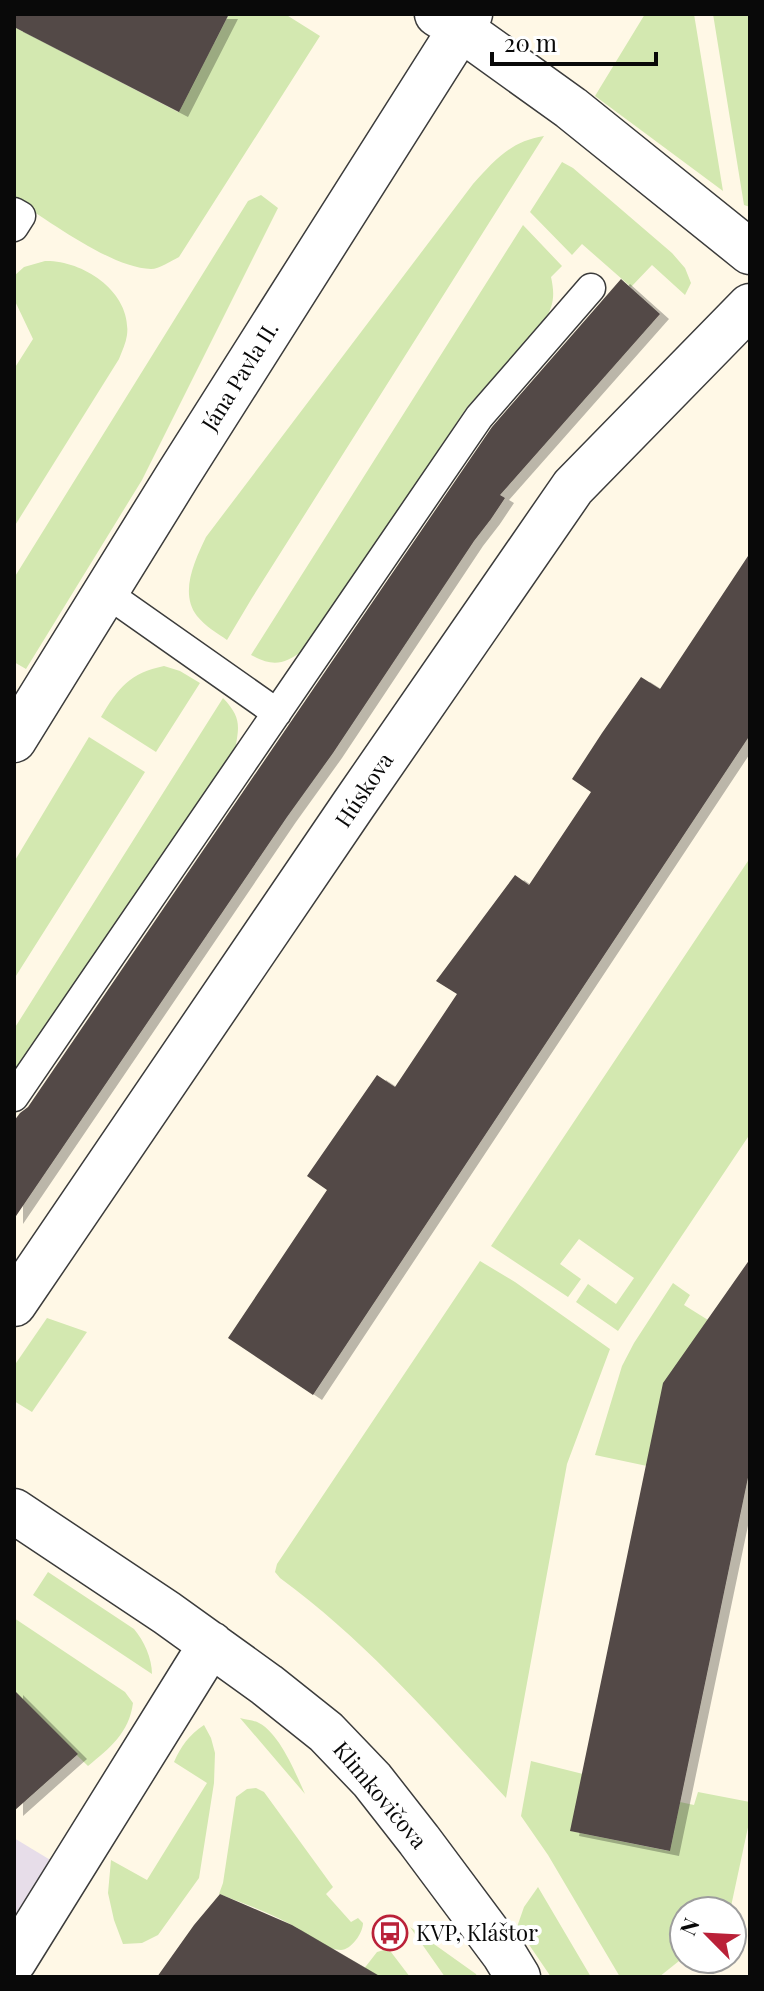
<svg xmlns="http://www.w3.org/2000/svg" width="764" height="1991" font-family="'Playfair Display',serif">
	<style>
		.industrial { fill: #e7dde9 }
		.green { fill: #d3e8b0 }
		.building { fill: #524946; filter: url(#shadow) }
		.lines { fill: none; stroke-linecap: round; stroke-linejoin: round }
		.service-casing { stroke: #3c3c3c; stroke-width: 31 }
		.minor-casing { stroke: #3c3c3c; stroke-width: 47 }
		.service { stroke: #fff; stroke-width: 28 }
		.minor { stroke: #fff; stroke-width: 44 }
		.labels { text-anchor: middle; stroke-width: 8; stroke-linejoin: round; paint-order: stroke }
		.street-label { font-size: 22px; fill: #090909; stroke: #fff }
		.poi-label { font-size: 22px; fill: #090909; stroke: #fff; text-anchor: start }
	</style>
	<defs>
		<filter id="shadow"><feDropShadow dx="9" dy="5" stdDeviation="0" flood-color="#0004"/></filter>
	</defs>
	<rect width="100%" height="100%" fill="#fff8e6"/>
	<path class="industrial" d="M14 1838 52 1861 14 1923Z"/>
	<path class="green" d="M229 14H285L320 36 179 257C171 261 159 269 151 269 111 268 48 220 14 199V27L178 112Z
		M645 14H694L723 191 595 96Z
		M713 14H750V207L744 205Z
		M544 136 252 598 227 640C217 633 205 626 197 616 179 593 195 560 206 537L473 184C495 160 511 141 544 136Z
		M562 162 573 168 672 253 685 268 691 283 685 295 652 265 631 287 582 244 572 255 530 212Z
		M261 195 278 208 142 480 26 669 14 662V578L248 201Z
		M523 225 562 266 551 277C555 295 554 306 544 321L467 407 304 650C283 665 273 667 251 655Z
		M45 261C83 260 132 292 127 335 126 343 122 351 119 359L14 527V369L33 339 14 299V276L24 267Z
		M164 666 180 671 200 683 156 752 101 717C118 688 130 673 164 666Z
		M223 698C242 718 239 726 235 751L14 1075V1029Z
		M89 737 145 772 14 979V862Z
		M750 858V1134L618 1331 576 1302 588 1284 616 1304 634 1278 579 1239 560 1264 581 1279 568 1297 491 1246Z
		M480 1261 515 1282 610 1349 567 1464 506 1798C435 1721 365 1640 280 1578L275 1572 277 1564Z
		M673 1283 690 1295 684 1305 708 1320 647 1466 595 1455 622 1366 634 1343Z
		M47 1318 87 1332 32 1412 14 1401V1366Z
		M48 1572 134 1629C144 1641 152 1658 152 1674L33 1595Z
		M14 1618 125 1692 133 1703C129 1733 110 1748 88 1766L14 1694Z
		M240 1718C246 1720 254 1720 259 1723 280 1734 296 1774 305 1794Z
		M204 1725 211 1738 215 1753 214 1783 199 1878 158 1935 142 1943 123 1944 114 1920 108 1893 111 1860 147 1880 207 1783 174 1762C181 1746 189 1735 204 1725Z
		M531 1761 583 1774 571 1831 669 1851 680 1802 694 1805 698 1792 750 1802V1818L730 1911H684V1957L659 1977H620L548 1855 521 1816Z
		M256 1788 264 1792 333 1887 326 1894 351 1922 358 1918 363 1923C363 1933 351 1950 341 1950 325 1950 304 1931 290 1924 267 1912 243 1903 219 1894L223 1883 236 1797 247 1789Z
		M538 1887 591 1977H551L517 1927 524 1907Z
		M410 1927 476 1974 477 1977H445Z
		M384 1950 391 1952 410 1977H372L363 1970 377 1952Z"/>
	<path class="building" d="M14 14H229L179 112 14 27Z
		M621 279 660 314 500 495 505 498 491 519 474 541 333 753 287 817 14 1219V1121L20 1113 28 1107 492 427Z
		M750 553V735L313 1395 228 1338 327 1190 307 1176 377 1075 395 1087 457 994 436 981 515 875 529 885 591 792 572 779 602 733 641 677 660 689Z
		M750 1259V1468L670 1851 570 1831 663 1383Z
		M14 1690 78 1754 14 1811Z
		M220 1894 292 1925 381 1977H157L194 1925Z"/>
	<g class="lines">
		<g class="service-casing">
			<path id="service" d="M14 212 21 216 14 227
				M105 592 277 713
				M14 1097 479 417 591 288"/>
		</g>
		<g class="minor-casing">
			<path id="minor" d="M437 14 461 29 571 108 750 252
				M14 740 178 475 470 14
				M14 1304 354 804 573 487 750 306
				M14 1511 167 1613 267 1685 326 1732 372 1780 419 1840 504 1954 518 1977
				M14 1961 211 1644"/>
		</g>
		<use href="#service" class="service"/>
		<use href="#minor" class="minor"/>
	</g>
	<defs>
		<g id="bus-ring" transform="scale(1.8)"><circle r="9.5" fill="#fff" stroke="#ba2138" stroke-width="1.5"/><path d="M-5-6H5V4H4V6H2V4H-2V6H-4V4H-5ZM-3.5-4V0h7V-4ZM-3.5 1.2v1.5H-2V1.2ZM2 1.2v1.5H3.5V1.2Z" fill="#ba2138"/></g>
	</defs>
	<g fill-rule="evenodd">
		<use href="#bus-ring" x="390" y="1933"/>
	</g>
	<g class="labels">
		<g class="street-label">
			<text transform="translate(240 376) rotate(-58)" y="8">Jána Pavla II.</text>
			<text transform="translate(364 790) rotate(-56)" y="8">Húskova</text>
			<text transform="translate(380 1795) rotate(50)" y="8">Klimkovičova</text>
		</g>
		<g class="poi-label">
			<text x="416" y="1941">KVP, Kláštor</text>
		</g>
	</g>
	<rect width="764" height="1991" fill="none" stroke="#090909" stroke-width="32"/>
	<g transform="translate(708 1935) rotate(294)"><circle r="38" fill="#ffffff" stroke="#9d9d9d" stroke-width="2"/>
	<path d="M0-6L14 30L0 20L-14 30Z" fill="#ba2138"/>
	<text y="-12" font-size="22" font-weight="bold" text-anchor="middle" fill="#090909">N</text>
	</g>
	<path d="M492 52v12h164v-12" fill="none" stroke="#090909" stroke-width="4"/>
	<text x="504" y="52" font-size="24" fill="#090909" stroke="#ffffff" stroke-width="6" paint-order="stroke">20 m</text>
</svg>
